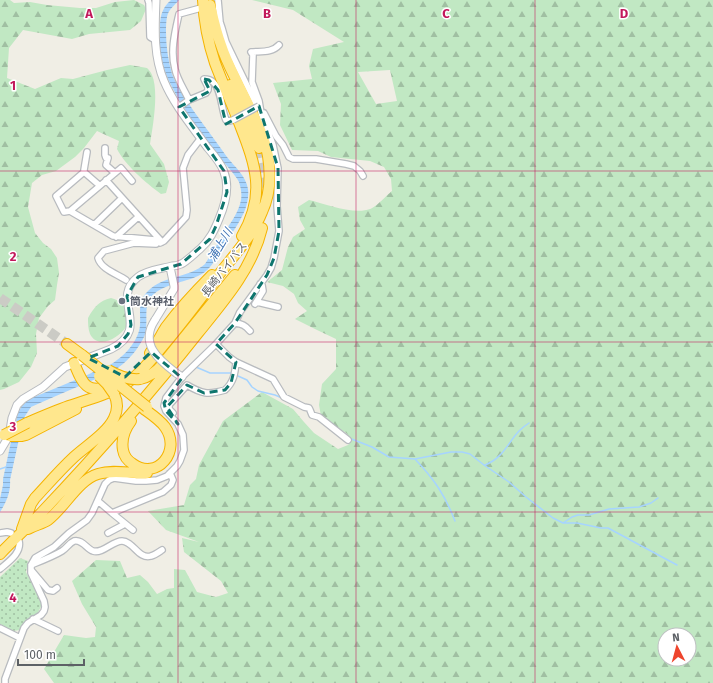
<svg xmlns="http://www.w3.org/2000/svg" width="713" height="683" font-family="'Fira Sans','Noto Sans JP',sans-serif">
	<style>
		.forest { fill: url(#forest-firs); fill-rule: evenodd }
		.park { fill: url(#park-dots) }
		.water { fill: url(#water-rules) }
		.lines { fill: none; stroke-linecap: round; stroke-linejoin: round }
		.stream { stroke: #a6d4ff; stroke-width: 1.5 }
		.motorway-tunnel { stroke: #cbcbc5; stroke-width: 10; stroke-dasharray: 10 5; stroke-linecap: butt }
		.minor-casing { stroke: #b8bbbf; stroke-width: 8 }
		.tertiary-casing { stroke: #b8bbbf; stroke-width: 9 }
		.motorway-casing { stroke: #f5b400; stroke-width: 12 }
		.minor { stroke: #fff; stroke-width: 5.5 }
		.tertiary { stroke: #fff; stroke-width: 7 }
		.motorway { stroke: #ffe78d; stroke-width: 10 }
		.minor-bridge-casing { stroke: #b8bbbf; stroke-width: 8; stroke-linecap: butt }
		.tertiary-bridge-casing { stroke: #b8bbbf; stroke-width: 9; stroke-linecap: butt }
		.motorway-bridge-casing { stroke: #f5b400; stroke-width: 12; stroke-linecap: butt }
		.minor-bridge { stroke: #fff; stroke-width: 5.5 }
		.tertiary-bridge { stroke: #fff; stroke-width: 7 }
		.motorway-bridge { stroke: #ffe78d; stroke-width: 10 }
		.marked { fill: none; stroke: #0f766e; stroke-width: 3; stroke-dasharray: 8 5; stroke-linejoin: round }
		.grid { fill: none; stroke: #c2185b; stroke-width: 1; stroke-opacity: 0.55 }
		.worship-dot { fill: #6b7280; stroke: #fff; stroke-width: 1.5 }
		.labels { text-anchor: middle; stroke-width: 3; stroke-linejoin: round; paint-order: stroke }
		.street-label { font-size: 11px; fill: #5d6166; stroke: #fff }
		.worship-label { font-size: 11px; font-weight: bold; fill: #5b616d; stroke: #fff; text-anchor: start }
		.water-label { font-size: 12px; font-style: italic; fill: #3f73b5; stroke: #fff }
		.grid-label { font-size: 13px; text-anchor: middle; font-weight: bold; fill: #c2185b; stroke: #fff; stroke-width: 3; stroke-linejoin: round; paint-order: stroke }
	</style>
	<defs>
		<pattern id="forest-firs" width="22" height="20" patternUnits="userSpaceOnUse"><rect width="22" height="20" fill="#c1e8c3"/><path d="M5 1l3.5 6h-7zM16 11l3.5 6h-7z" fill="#a0bfa2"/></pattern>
		<pattern id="park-dots" width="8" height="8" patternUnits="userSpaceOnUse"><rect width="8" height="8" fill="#c1e8c3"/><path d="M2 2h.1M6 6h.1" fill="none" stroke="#a0bfa2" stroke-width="1.8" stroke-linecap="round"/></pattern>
		<pattern id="water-rules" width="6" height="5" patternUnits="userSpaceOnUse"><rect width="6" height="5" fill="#a6d4ff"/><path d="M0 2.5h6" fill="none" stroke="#8aafd2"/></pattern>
	</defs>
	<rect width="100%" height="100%" fill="#f0eee5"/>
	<path class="forest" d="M0 0H10L14 3 30 2 47 5 80 8H96L115 2 134 0 144 5 146 9 141 21 130 30 89 34 72 39 23 30 9 48 7 78 35 89 61 78 73 79 107 70 130 65 147 68C149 70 151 72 152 75 159 91 153 126 150 144L164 164 169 182 166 193 161 194C146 183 125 165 117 149L119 141 110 137 97 131 84 148 75 157 56 171 42 175 32 183 28 207 35 233 43 243 51 249 57 258 59 273 57 285 55 300 48 306 39 318 36 334 37 353 31 367 19 382 4 389 0 390Z
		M252 0H713V683H54L44 669 64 635 86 638 95 637 96 627 82 604 72 581 96 560 120 561 127 578 140 575 148 582 157 594 167 589 174 588V569L185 570 197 592 216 597 228 593 221 581 184 552 182 538 199 542 166 530 148 511 184 505 190 485 196 479 199 465 223 421 262 392 293 409 304 422 314 433 338 449 348 445 351 442 350 437 345 432 336 428 321 416 319 405 322 384 336 369V339L317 330 295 319 307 311 298 303 294 294 283 286 267 282 282 270 288 247 293 237 305 229 300 220 298 207 309 200C325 204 354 215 370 209 375 208 387 195 392 191L391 179 384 167 370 161 331 157 318 151 292 150 280 125 281 104 273 83 312 79 309 66 313 49 344 42 293 10ZM390 70 397 101 376 104 358 72ZM665 635H689V659H665Z
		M111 298C120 300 125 307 129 314 128 318 128 323 126 327 119 338 98 350 90 334 88 329 88 323 88 318 94 307 99 301 111 298Z"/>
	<path class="park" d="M20 558 28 561 26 572 42 604 38 613 25 622 20 630 13 631 0 624V577Z"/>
	<path class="water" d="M171 0H179C175 5 168 10 167 17 166 22 166 27 166 32 166 46 168 60 172 74 177 87 186 99 193 110 204 126 216 141 227 157 235 167 246 176 248 189 249 196 247 204 245 210 240 222 232 233 225 244 220 251 216 260 210 267 197 283 170 280 154 294 141 305 150 323 144 337 138 349 129 360 119 367 109 375 95 379 84 384 66 392 48 399 31 407L25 416 19 439 10 480C11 492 6 503 0 512V499L3 485V479L12 437 18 413 22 406 27 401 34 397C52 390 70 382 87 375 97 370 109 367 117 360 126 354 134 344 138 334 144 320 134 304 148 291 164 275 189 278 205 264 212 253 219 241 226 230 232 221 239 211 241 200 242 195 241 188 239 182 235 174 223 162 217 154 200 131 182 108 170 83 163 70 161 56 159 42L160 40C160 25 158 11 171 0Z"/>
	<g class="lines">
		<path class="stream" d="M196 367 210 373H231
			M238 376 247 380 252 387 258 391 275 395 282 398
			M349 438 372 447 389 457 415 459 451 452H462L470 454 484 465 509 482 526 497 553 518 563 523H577L601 528H608L677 565
			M415 459C434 479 445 495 455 521
			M485 465C503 458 507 444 519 431 522 428 526 425 529 423
			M0 469 6 467
			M563 523 572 517 578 515H589L609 509 639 507 651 503 658 498"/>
		<path class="motorway-tunnel" d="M259 148 264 172 266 190
			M0 298 67 344"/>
		<g class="minor-casing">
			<path id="minor" d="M148 0 149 3 150 37 155 40
				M218 0 220 22 222 28 226 42 238 67 256 104 258 105
				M189 100C185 91 177 79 175 69 170 51 175 32 179 14L201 8
				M179 107 189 100 206 93 208 90V87L204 79C207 79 210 79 213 82 222 90 221 109 226 120L229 121 233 120
				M264 113 276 136 283 145 289 157 293 159H316L346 164 354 166 360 171 363 176
				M105 148V155L106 158H108L106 165 115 173
				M84 172V170L87 152
				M106 180 162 242
				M99 185 84 172 56 196 64 212 70 211 121 168 132 181
				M70 211 113 236 155 240 160 243 164 241 186 217 187 210 183 168 188 155 201 138
				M94 225 122 198
				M116 237 138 217
				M126 280C117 274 101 269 98 258L104 251 134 243 156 244
				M257 302 278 307
				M255 304 263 291 262 285 260 284
				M235 323C242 324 245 325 250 331
				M216 344 229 357 236 362 273 379 284 397 304 407 309 408 310 410 312 415 319 417 348 440
				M173 413 169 409V405L187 385C202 394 208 395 225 390 234 382 235 373 236 362
				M98 501 112 513 163 492 171 485 173 480 170 473
				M112 513 133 530
				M0 533 7 532 11 533
				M108 533 125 524
				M31 565C41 561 54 556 62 551 67 548 69 543 74 541 82 539 87 549 93 551 103 554 112 541 122 541 133 541 139 560 151 556 155 555 159 552 162 550
				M0 569C8 562 22 553 19 541
				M32 571 48 590 53 591 57 588
				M33 619 58 631
				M0 628 20 638
				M5 683V679L24 628 28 623 41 615 44 611 45 607 44 601 31 573V565L35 558 54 547 69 533 87 520 92 513 105 484 109 480 114 478 136 481H146L157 480 167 476 177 466 180 461 184 450 183 435 178 424 166 411 164 406 166 398 182 377 216 344 235 323 240 312 267 275 271 268 274 258 279 231 277 206 278 168 273 145 261 113 259 101 252 82 253 55 251 52C261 51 272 53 279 45"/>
		</g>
		<g class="tertiary-casing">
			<path id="tertiary" d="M155 320 174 289V286L170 267
				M176 373 182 377
				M0 451 9 436 12 418 17 405 23 399 43 387 65 367 111 349C153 328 109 299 138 277 147 270 161 269 172 266 175 266 179 265 181 264 186 262 195 253 200 249 210 240 214 231 219 219 225 205 230 187 224 172 221 163 213 154 207 147 192 126 174 105 164 81 153 55 155 27 156 0"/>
		</g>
		<g class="motorway-casing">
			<path id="motorway" d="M203 0C204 21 208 42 215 63 223 84 232 104 240 125 256 166 266 195 242 236
				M230 85 251 130 259 148
				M67 344 82 355
				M150 353C156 345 161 335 166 327 180 308 196 291 212 275
				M74 363C82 382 86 395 109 386
				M140 379C149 377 156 372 162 365L235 275
				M131 421C125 429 121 439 123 450 124 456 128 461 133 464 157 481 182 451 165 427 160 420 151 414 144 409
				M27 423C41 417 55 411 69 406 89 399 110 394 128 382 141 373 151 360 161 348 181 325 199 300 217 277 233 256 252 237 262 212 270 195 271 175 268 156 264 133 251 111 241 90 234 75 226 61 221 45 216 32 213 18 210 5
				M9 436H22L26 435 76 409
				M22 529 31 504 35 498C48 484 60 470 74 457 86 446 107 433 114 418 118 410 118 402 114 394
				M28 529C35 525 42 524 48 520 65 507 78 480 98 474 114 469 131 474 147 473
				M0 554C14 539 29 526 43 511 97 454 149 395 198 333 224 301 252 269 262 228"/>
		</g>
		<use href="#minor" class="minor"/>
		<use href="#tertiary" class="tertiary"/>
		<use href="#motorway" class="motorway"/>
		<g class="minor-bridge-casing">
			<path id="minor-bridge" d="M233 120 259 106"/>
		</g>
		<g class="tertiary-bridge-casing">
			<path id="tertiary-bridge" d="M155 320C139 344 159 360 176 373"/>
		</g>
		<g class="motorway-bridge-casing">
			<path id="motorway-bridge" d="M82 355 147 407
				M108 370C118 376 129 380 140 379
				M99 376 107 384 114 394
				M4 435 27 423"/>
		</g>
		<use href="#minor-bridge" class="minor-bridge"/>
		<use href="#tertiary-bridge" class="tertiary-bridge"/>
		<use href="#motorway-bridge" class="motorway-bridge"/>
	</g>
	<path class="marked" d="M204 79 209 80 218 90 226 124 259 106 278 168 279 231 274 258 267 275 235 323 216 344 236 362 231 383 225 390 204 393 187 385 167 407 178 424 166 411 164 403 182 378 151 352 125 377 88 358 118 346 128 334 131 325 127 296 138 277 181 264 210 239 216 226 227 192 224 171 179 107 210 91Z"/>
	<path class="grid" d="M178 0V683M356 0V683M535 0V683M0 171H713M0 342H713M0 512H713"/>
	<circle class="worship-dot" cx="122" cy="301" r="4"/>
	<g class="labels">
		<g class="street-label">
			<text transform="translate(224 269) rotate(-52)" y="4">長崎バイパス</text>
		</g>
		<g class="worship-label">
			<text x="130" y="305">筒水神社</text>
		</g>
		<g class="water-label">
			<text transform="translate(220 245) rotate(-59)" y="4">浦上川</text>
		</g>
	</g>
	<g class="grid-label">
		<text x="89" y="18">A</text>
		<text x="267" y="18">B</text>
		<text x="446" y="18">C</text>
		<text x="624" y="18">D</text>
		<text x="13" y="90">1</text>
		<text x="13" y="261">2</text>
		<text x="13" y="431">3</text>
		<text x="13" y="602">4</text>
	</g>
	<g transform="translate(677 647) rotate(354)"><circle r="19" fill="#ffffff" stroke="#bec0c2"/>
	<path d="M0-3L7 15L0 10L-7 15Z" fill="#ee452d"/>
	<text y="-6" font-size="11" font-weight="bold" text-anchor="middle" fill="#5d6166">N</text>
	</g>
	<path d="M18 659v6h66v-6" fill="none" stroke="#5d6166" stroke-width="2"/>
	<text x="24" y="659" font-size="12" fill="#5d6166" stroke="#ffffff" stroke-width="3" paint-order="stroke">100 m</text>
</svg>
